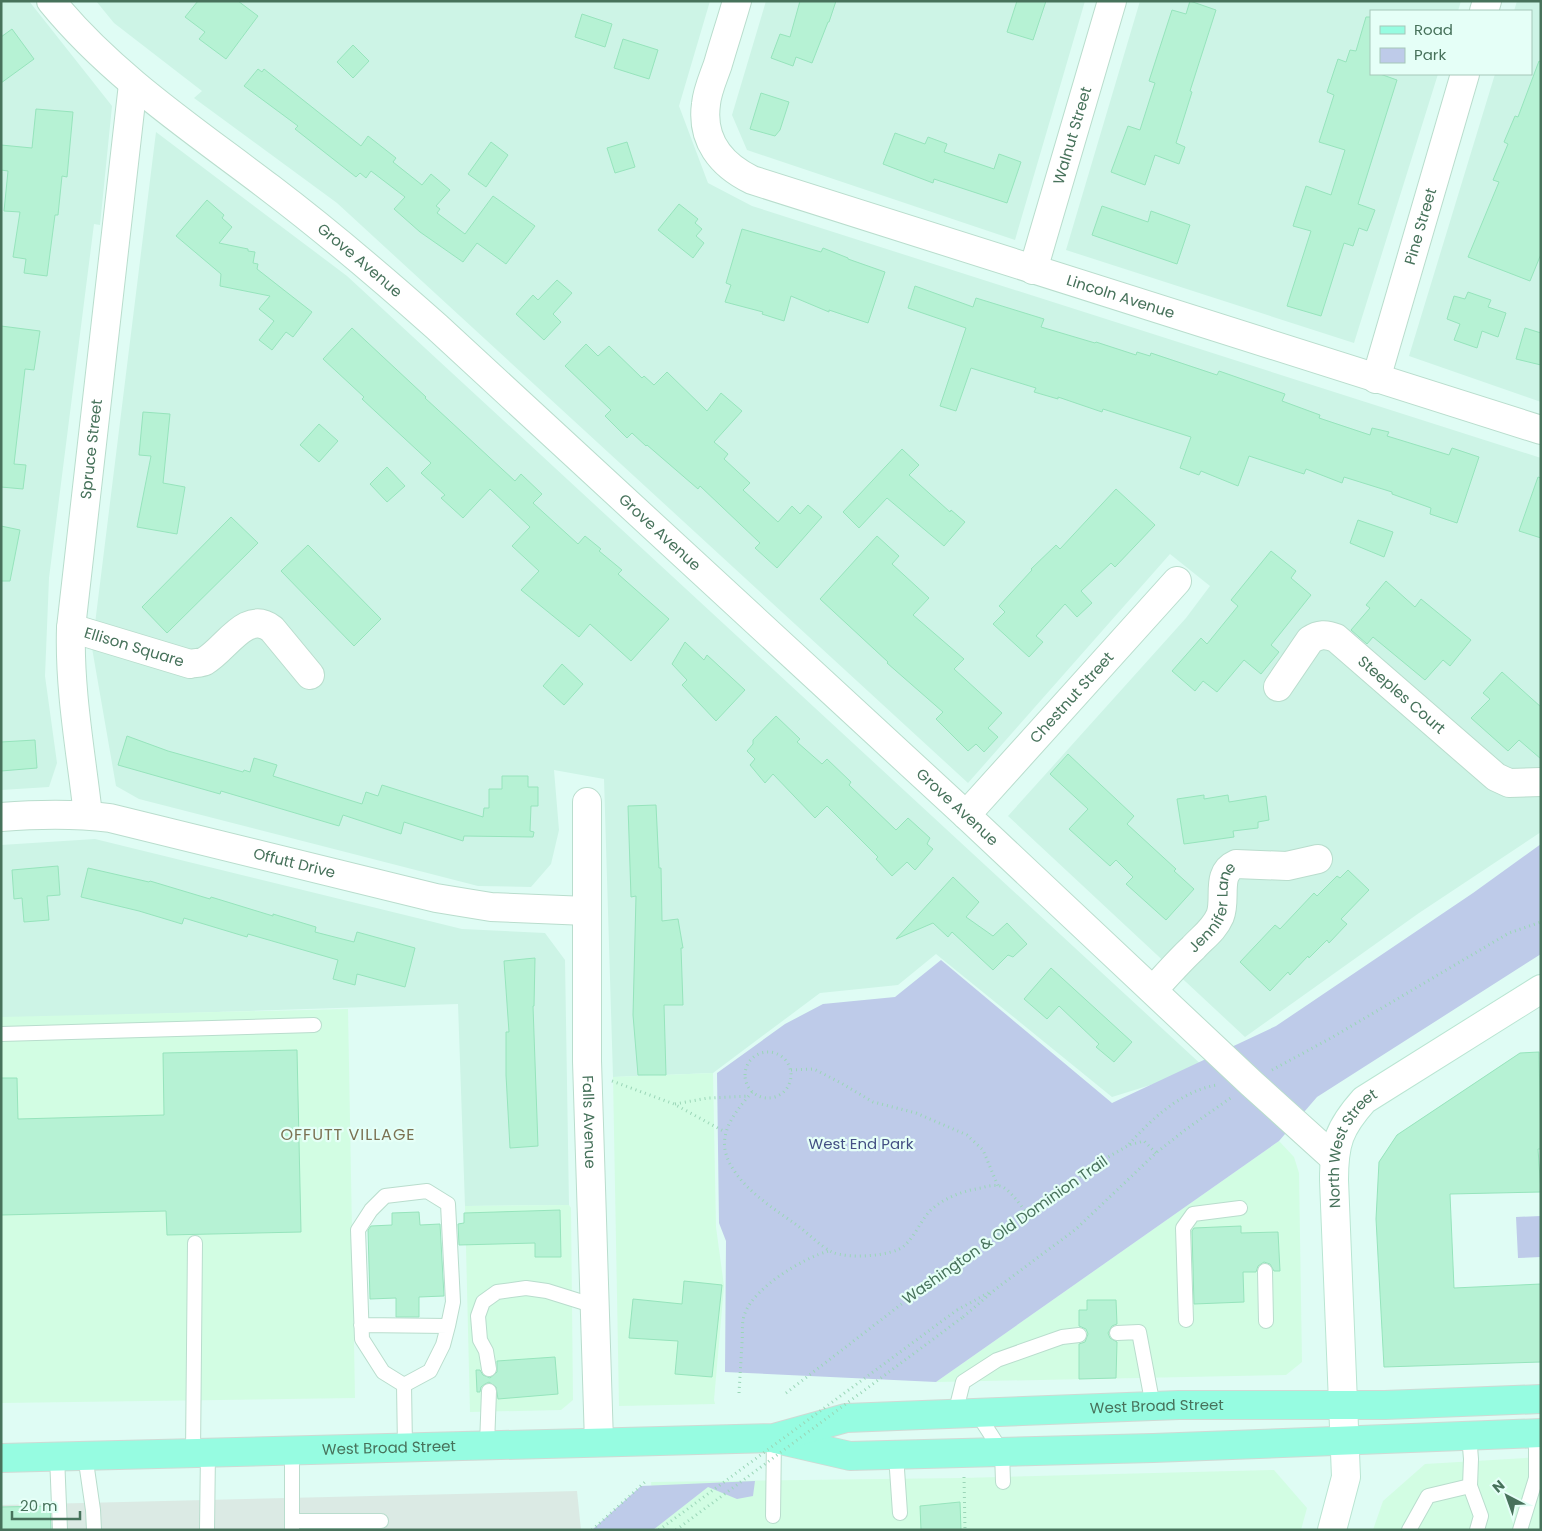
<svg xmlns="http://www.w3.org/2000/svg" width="1542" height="1531" font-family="Poppins,sans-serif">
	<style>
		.residential { fill: #cdf4e6 }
		.commercial { fill: #d2fde3 }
		.industrial { fill: #dbeae4 }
		.green { fill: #becbe9 }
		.building { fill: #b6f2d4; stroke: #96e4bc }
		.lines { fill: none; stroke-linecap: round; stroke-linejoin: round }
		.service-casing { stroke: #b9ddcd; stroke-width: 16 }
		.minor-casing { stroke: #b9ddcd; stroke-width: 30 }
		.secondary-casing { stroke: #b9e5d2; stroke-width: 30 }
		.primary-casing { stroke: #cfdad4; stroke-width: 30 }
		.path { stroke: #9ad6b7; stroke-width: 3; stroke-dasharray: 1 4; stroke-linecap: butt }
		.service { stroke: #fff; stroke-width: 14 }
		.minor { stroke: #fff; stroke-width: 28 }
		.secondary { stroke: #fff; stroke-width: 28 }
		.primary { stroke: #96fce1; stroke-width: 28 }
		.path-bridge { stroke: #9ad6b7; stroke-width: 3; stroke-dasharray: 1 4; stroke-linecap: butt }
		.labels { text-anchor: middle; stroke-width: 4.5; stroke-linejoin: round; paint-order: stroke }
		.street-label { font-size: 15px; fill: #47725b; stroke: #e5fff7 }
		.park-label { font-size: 15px; fill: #445084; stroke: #e5fff7 }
		.neighbourhood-label { font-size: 16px; letter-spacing: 1px; fill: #7b7252; stroke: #e5fff7 }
	</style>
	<rect width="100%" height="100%" fill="#dffcf4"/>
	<path class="residential" d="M1 1H29L112 106 100 225 94 224 49 578 45 676 57 763 49 787 1 790Z
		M96 1H710L679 106 708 183 752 206 1541 458V832L1419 913 1245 1037 1008 816 1186 618 1210 586 1170 554 968 783 337 203 194 98 202 91 114 23Z
		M766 1H1085L1015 240 747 150 732 115Z
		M1140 1H1461L1458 11H1371V74H1438L1354 343 1066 250Z
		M1517 1H1541V402L1409 356 1495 74H1531V11H1514Z
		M156 132 347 276 1205 1068 1112 1097 936 954 898 985 820 993 713 1073 613 1077 604 779 554 770 559 830 551 864 531 887 478 886 139 799 116 786 92 648Z
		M95 839 462 929 545 933 565 960 569 1205 465 1206 458 1004 1 1019V845Z"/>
	<path class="commercial" d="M348 1009 355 1398 1 1403V1017Z
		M713 1073 716 1227 724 1286 714 1400 715 1404 619 1406 613 1077Z
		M1279 1141 1294 1157 1299 1173 1302 1362 1286 1375 936 1382Z
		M569 1205 571 1208 573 1400 561 1410 470 1412 465 1206Z
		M1541 1457V1530H1373L1383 1501 1425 1464Z
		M1274 1470 1307 1508 1301 1530H656L651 1482 962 1478Z"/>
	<path class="industrial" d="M577 1491 581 1530H1V1505Z"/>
	<path class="green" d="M1541 844V954L1317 1097 1279 1141 936 1382 725 1372 726 1241 719 1223 717 1073 785 1024 823 1004 895 997 941 960 1112 1103 1276 1026 1473 893Z
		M1541 1216V1257L1518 1258 1516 1217Z
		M755 1481 753 1496 737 1499 708 1487 653 1530H592L641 1486Z"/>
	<path class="building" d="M198 1H238L258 16 226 59 199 39 205 32 185 17Z
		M800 1H836L829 22H828L812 63 796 57 793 66 771 58 780 34 790 37Z
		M1017 1H1046L1033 40 1007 32Z
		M1190 1 1216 10 1190 91 1192 92 1176 143 1185 147 1179 164 1155 155 1145 185 1111 172 1128 126 1140 130 1155 83 1149 81 1172 10 1186 14Z
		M582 14 612 24 605 47 575 37Z
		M1366 17H1371V74H1380L1397 80 1358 204 1375 210 1367 231 1359 228 1353 246 1344 243 1321 316 1287 306 1311 231 1293 226 1306 186 1331 195 1345 150 1319 142 1334 95 1327 92 1338 59 1346 62 1350 50 1356 51Z
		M12 29 34 59 1 83V37Z
		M623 39 658 50 649 79 614 68Z
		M353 45 369 61 353 78 337 62Z
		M1539 61 1541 62V254L1530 281 1468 257 1499 182 1493 180 1508 144 1504 142 1515 116 1518 117Z
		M258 69 262 72 264 69 361 146 368 136 396 158 393 162 422 185 431 174 450 190 436 206 440 209 437 213 465 234 493 196 535 226 506 264 477 243 463 262 420 232 394 209 405 197 371 171 366 178 360 173 356 177 295 129 298 126 244 86Z
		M761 93 789 102 780 130 775 136 750 129Z
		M36 109 73 112 67 177 62 176 58 215H55L47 276 24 273 26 259 13 257 20 212 4 211 8 171 1 170V145L32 148Z
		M895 133 925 144 928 137 947 144 944 152 994 169 999 154 1021 162 1007 203 934 179 933 183 883 164Z
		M491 142 508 155 486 187 468 174Z
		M627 142 635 167 615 173 607 148Z
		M207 200 224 215 222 218 232 227 219 243 248 249V251L255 252 253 263 258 264 257 269 312 312 293 337 286 332 272 350 259 340 274 321 259 309 270 296 220 286 221 274 176 236Z
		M679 204 698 219 695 223 702 229 696 236 704 243 693 258 658 230Z
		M1102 206 1148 222 1151 211 1190 225 1177 264 1092 235Z
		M742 229 821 252 823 248 848 258V259L885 272 868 323 829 310V312L791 296 784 321 762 314 763 312 725 302 731 285 726 283Z
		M557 280 572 293 553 314 561 322 544 340 516 314 533 295 538 300Z
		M915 286 973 307 976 298 1044 319 1041 327 1095 343 1096 342 1136 355 1137 352 1150 356 1151 353 1217 375 1219 371 1285 394 1282 401 1320 415 1319 418 1370 435 1372 428 1389 432 1387 436 1449 455 1452 448 1479 457 1457 523 1430 514 1431 508 1392 494V492L1344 477 1342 483 1306 469 1304 474 1249 456 1238 486 1201 471 1199 475 1180 468 1191 437 1103 409 1102 412 1058 397V399L1034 392 1036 388 971 368 956 411 940 406 966 328 908 308Z
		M1468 292 1491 300 1488 307 1506 313 1498 337 1482 331 1477 348 1454 340 1460 324 1447 319 1454 296 1465 299Z
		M1 326 40 331 34 370 25 369 14 464 26 465 23 489 1 487Z
		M352 328 426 397 425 398 515 481 521 474 542 494 533 503 578 544 585 536 601 549 599 551 622 570 618 574 669 619 631 661 590 624 579 637 521 590 539 571 512 546 530 527 490 489 463 518 441 498 445 495 421 473 431 463 362 399 364 397 323 359Z
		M1525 328 1541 333V365L1516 359Z
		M586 344 598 356 609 346 642 378 644 376 654 385 667 372 707 411 721 393 742 411 714 442 728 454 724 459 750 483 743 490 778 522 792 506 800 514 808 505 822 517 777 568 755 548 760 543 700 486 698 489 647 445 646 446 632 433 627 438 605 416 611 410 565 366Z
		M143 412 170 414 163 483 185 487 177 534 137 527 151 456 139 455Z
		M319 424 338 441 319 462 300 445Z
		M902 449 919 465 909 475 950 512 951 510 965 522 944 546 887 498 859 528 843 512Z
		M387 467 405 486 387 502 370 484Z
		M1538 477 1541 478V538L1519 531Z
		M1116 489 1155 525 1115 567 1111 563 1081 591 1092 603 1077 617 1065 604 1036 636 1043 642 1029 657 993 624 1005 612 999 606 1032 570 1031 569 1056 545 1060 549Z
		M231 517 258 543 167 633 142 607Z
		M1358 520 1393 532 1384 557 1350 543Z
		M1 526 20 530 10 581H1Z
		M877 536 899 556 892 564 929 598 913 615 964 659 954 669 1002 713 988 728 998 737 984 752 976 744 968 751 936 719 943 712 887 663 888 662 820 599Z
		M308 545 381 619 354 646 281 571Z
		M1271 551 1296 571 1291 578 1311 595 1271 645 1279 652 1261 674 1244 660 1217 692 1203 681 1195 691 1172 671 1201 638 1207 644 1238 606 1231 600Z
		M1386 581 1415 607 1421 599 1471 640 1450 666 1443 660 1425 680 1373 637 1367 644 1351 630 1370 608 1366 605Z
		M685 642 704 660 707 655 745 690 716 721 682 685 687 680 672 664Z
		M562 664 583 684 564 705 543 686Z
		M1502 672 1541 707V759L1519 740 1508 751 1471 718 1490 699 1483 693Z
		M776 716 800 739 797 742 822 764 827 759 851 782 849 785 896 830 908 818 930 838 927 844 933 849 915 870 907 862 892 876 876 859 878 857 827 806 815 818 773 774 765 783 750 765 755 759 747 751 753 744V740Z
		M127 736 168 751 243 772 244 770 250 772 254 758 277 765 273 776 362 804 366 792 378 796 382 785 483 817 484 808H489V789H502V776H528V787H538V806H531L530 831 534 832 533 837 464 836 463 841 404 822 401 834 343 815 339 826 221 791 220 794 118 765Z
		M35 740 37 768 1 771V742Z
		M1068 754 1134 816 1127 824 1176 869 1174 871 1194 889 1166 920 1126 884 1133 877 1116 860 1110 866 1069 829 1088 809 1050 774Z
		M1204 795V799L1228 795 1229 802 1266 796 1269 820 1258 822V828L1233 831 1234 837 1184 844 1177 799Z
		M656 805 659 868H661L662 921 678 919 683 948H681L683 1005H664L666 1075H638L633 1015 636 896 631 897 628 806Z
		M58 866 60 895 47 896 49 920 24 922 22 898 14 899 12 870Z
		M88 868 149 882 150 881 210 899 211 897 273 916V914L316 927 315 932 354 942 357 932 415 948 405 987 357 974 355 985 333 979 338 960 248 934 247 937 184 918 182 924 139 911 81 897Z
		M1348 870 1369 890 1341 919 1347 924 1329 943 1327 940 1309 958 1308 956 1290 975 1288 972 1270 991 1240 962 1275 925 1280 929 1314 893 1317 896 1337 876 1340 878Z
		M953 877 979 902 966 917 993 936 1007 923 1027 944 1013 957 1008 955 993 970 952 932 948 937 933 923 896 939Z
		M535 958 534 1006H533L538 1146 510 1148 506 1075V1032H509L504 961Z
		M1051 968 1132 1042 1114 1062 1096 1047 1099 1044 1059 1006 1047 1019 1024 999Z
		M297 1050 301 1232 167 1235 166 1211 1 1215V1078H17L18 1119 164 1115 163 1053Z
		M1539 1052 1541 1149H1538L1541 1192 1450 1194 1454 1288 1541 1284V1362L1384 1367 1376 1219 1379 1162 1397 1135 1520 1053Z
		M560 1210 561 1257H535V1243L459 1245 458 1224 464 1223V1213Z
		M419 1212 420 1225 440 1224 444 1296 419 1297V1317H396V1298L370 1299 368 1230 371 1226 392 1225V1213Z
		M1241 1226V1233L1278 1232 1280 1271H1274L1270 1264 1264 1262 1258 1266 1256 1272H1243L1244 1302 1194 1304 1192 1231 1194 1228Z
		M684 1281 722 1285 712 1377 675 1374 678 1341 629 1338 633 1299 682 1304Z
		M1087 1300H1116L1117 1324 1112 1326 1108 1333 1110 1338 1117 1342 1116 1378 1079 1379V1344L1085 1342 1088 1334 1086 1329 1079 1326V1310H1087Z
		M555 1357 558 1394 498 1399 496 1387 489 1382 485 1384 481 1387 480 1392H477L476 1370H480L483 1375 490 1378 497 1372V1361Z
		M960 1502 961 1530H921L920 1506Z
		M50 1506 51 1530H1V1507Z"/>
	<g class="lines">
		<g class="service-casing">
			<path id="service" d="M1 1034 314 1025
				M427 1191 448 1204 453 1302 448 1326 443 1345 430 1371 404 1385 383 1372 362 1339 358 1230 371 1210 385 1196Z
				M1265 1271 1266 1321
				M1186 1320 1183 1228 1193 1214 1240 1208
				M361 1325 448 1326
				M1117 1333 1139 1332 1153 1406
				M489 1369 486 1351 480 1340 478 1316 483 1302 497 1292 526 1288 547 1291 595 1306
				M404 1385 405 1447
				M977 1413 1002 1452 1003 1482
				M955 1414 963 1382 997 1360 1062 1337 1079 1335
				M487 1445 489 1391
				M193 1453 195 1243
				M85 1455 93 1510 94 1530
				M896 1455 900 1513
				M57 1456 60 1530
				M1470 1486 1481 1516 1477 1530
				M773 1516 774 1438
				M292 1521H381
				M292 1529V1450
				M207 1530 208 1452
				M1409 1530 1428 1496 1470 1486 1471 1459 1469 1435
				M1520 1530 1536 1478V1433"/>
		</g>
		<g class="minor-casing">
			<g id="minor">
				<path id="s1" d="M51 1C112 76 194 130 270 188 328 232 383 279 437 327L966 815 1251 1083 1334 1158"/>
				<path id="s2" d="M737 1C731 22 724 43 718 64 714 76 707 91 706 104 701 140 721 165 752 180L1541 430"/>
				<path d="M1484 11 1487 1"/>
				<path id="s3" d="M1033 270 1112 1"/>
				<path id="s4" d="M1376 379 1465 74"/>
				<path id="s5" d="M71 628 190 664C195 663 201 663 205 661 226 649 246 609 272 629L310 675"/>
				<path id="s6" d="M1278 687 1310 640C1319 634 1326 634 1336 638L1496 777 1509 783 1541 782"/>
				<path id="s7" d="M587 802V1061L599 1442"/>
				<path id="s8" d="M88 815C81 753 69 690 71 628L133 84"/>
				<path id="s9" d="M966 815 1177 581"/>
				<path id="s10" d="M1 817C38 814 73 813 110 818L436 898 491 907 587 911"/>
				<path id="s11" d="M1153 990C1166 976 1179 961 1193 948 1203 937 1214 930 1220 916 1227 899 1215 873 1236 864L1287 866 1318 859"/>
			</g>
		</g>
		<g class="secondary-casing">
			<g id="secondary">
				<path id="s12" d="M1332 1530 1346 1477 1334 1180C1334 1143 1339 1128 1364 1100L1541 989"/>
			</g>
		</g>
		<g class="primary-casing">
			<g id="primary">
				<path d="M776 1439 850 1456 1153 1448 1541 1433"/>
				<path id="s13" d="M1 1458 774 1438 846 1418 1179 1405H1385L1541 1399"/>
			</g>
		</g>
		<path class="path" d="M745 1075a23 23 0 1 1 46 0a23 23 0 1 1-46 0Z
			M791 1070 814 1069 841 1083 873 1102 916 1113 967 1135 983 1150 998 1186
			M1272 1070 1331 1038 1509 933 1541 922
			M612 1081 674 1104 725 1132
			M752 1092C732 1116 713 1138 733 1169 748 1193 776 1210 798 1226 809 1234 820 1246 832 1252 847 1259 893 1257 905 1245 916 1235 921 1219 932 1209 946 1197 963 1191 981 1188 987 1186 996 1184 1003 1187 1013 1193 1021 1207 1029 1215
			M675 1104 708 1098 748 1096
			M1129 1144C1153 1118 1181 1091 1217 1085
			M957 1310 990 1292
			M963 1317 997 1288 1076 1229 1156 1153 1185 1130 1232 1097
			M739 1393C740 1376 741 1360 742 1343 743 1333 741 1323 745 1313 755 1287 803 1258 829 1251
			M786 1393 964 1256 1029 1215 1103 1160 1129 1145 1144 1141 1156 1153
			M964 1477 965 1530
			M592 1530 645 1482"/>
		<use href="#service" class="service"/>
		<use href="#minor" class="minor"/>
		<use href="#secondary" class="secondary"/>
		<use href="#primary" class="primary"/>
		<path class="path-bridge" d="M659 1530 957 1310
			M676 1530 963 1317"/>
	</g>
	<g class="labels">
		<g class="street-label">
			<text dy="5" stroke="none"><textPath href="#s3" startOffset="140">Walnut Street</textPath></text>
			<text dy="5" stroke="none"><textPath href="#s4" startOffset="159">Pine Street</textPath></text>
			<text dy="5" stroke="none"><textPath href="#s1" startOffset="404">Grove Avenue</textPath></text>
			<text dy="5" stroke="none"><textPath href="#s2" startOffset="590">Lincoln Avenue</textPath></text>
			<text dy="5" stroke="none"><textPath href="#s8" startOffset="368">Spruce Street</textPath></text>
			<text dy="5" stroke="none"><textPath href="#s1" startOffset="809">Grove Avenue</textPath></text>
			<text dy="5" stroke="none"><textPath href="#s5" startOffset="66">Ellison Square</textPath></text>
			<text dy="5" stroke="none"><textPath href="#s6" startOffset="171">Steeples Court</textPath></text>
			<text dy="5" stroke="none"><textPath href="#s9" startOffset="158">Chestnut Street</textPath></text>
			<text dy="5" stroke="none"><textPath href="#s1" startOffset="1214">Grove Avenue</textPath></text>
			<text dy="5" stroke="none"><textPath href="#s10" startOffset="299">Offutt Drive</textPath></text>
			<text dy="5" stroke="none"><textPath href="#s11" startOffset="105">Jennifer Lane</textPath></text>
			<text dy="5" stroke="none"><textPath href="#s7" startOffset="320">Falls Avenue</textPath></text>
			<text dy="5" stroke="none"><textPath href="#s12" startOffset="389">North West Street</textPath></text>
			<text transform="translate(1005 1230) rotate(-35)" y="5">Washington &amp; Old Dominion Trail</text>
			<text dy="5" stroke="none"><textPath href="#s13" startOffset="1159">West Broad Street</textPath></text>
			<text dy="5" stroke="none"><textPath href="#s13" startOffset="388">West Broad Street</textPath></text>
		</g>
		<g class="park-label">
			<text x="861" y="1149">West End Park</text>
		</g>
		<g class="neighbourhood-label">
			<text x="348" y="1140">OFFUTT VILLAGE</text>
		</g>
	</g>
	<rect width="1542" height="1531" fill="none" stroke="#47725b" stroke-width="5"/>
	<rect x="1370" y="10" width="162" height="65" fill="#e5fff7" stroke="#a6c7b9"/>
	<rect x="1380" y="26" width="25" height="8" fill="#96fce1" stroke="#a6c7b9"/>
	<text x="1414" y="35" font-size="15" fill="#47725b">Road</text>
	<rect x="1380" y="48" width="25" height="15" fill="#becbe9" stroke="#a6c7b9"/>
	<text x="1414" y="60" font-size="15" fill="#47725b">Park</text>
	<g transform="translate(1507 1496) rotate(319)" stroke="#e5fff7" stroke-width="4" paint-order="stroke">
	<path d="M0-4L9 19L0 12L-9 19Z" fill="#47725b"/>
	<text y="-8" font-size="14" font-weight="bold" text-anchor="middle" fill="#47725b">N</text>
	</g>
	<path d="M12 1511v8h68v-8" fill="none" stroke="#47725b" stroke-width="2.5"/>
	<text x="20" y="1511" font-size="15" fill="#47725b" stroke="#e5fff7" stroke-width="4" paint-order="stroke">20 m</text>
</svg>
